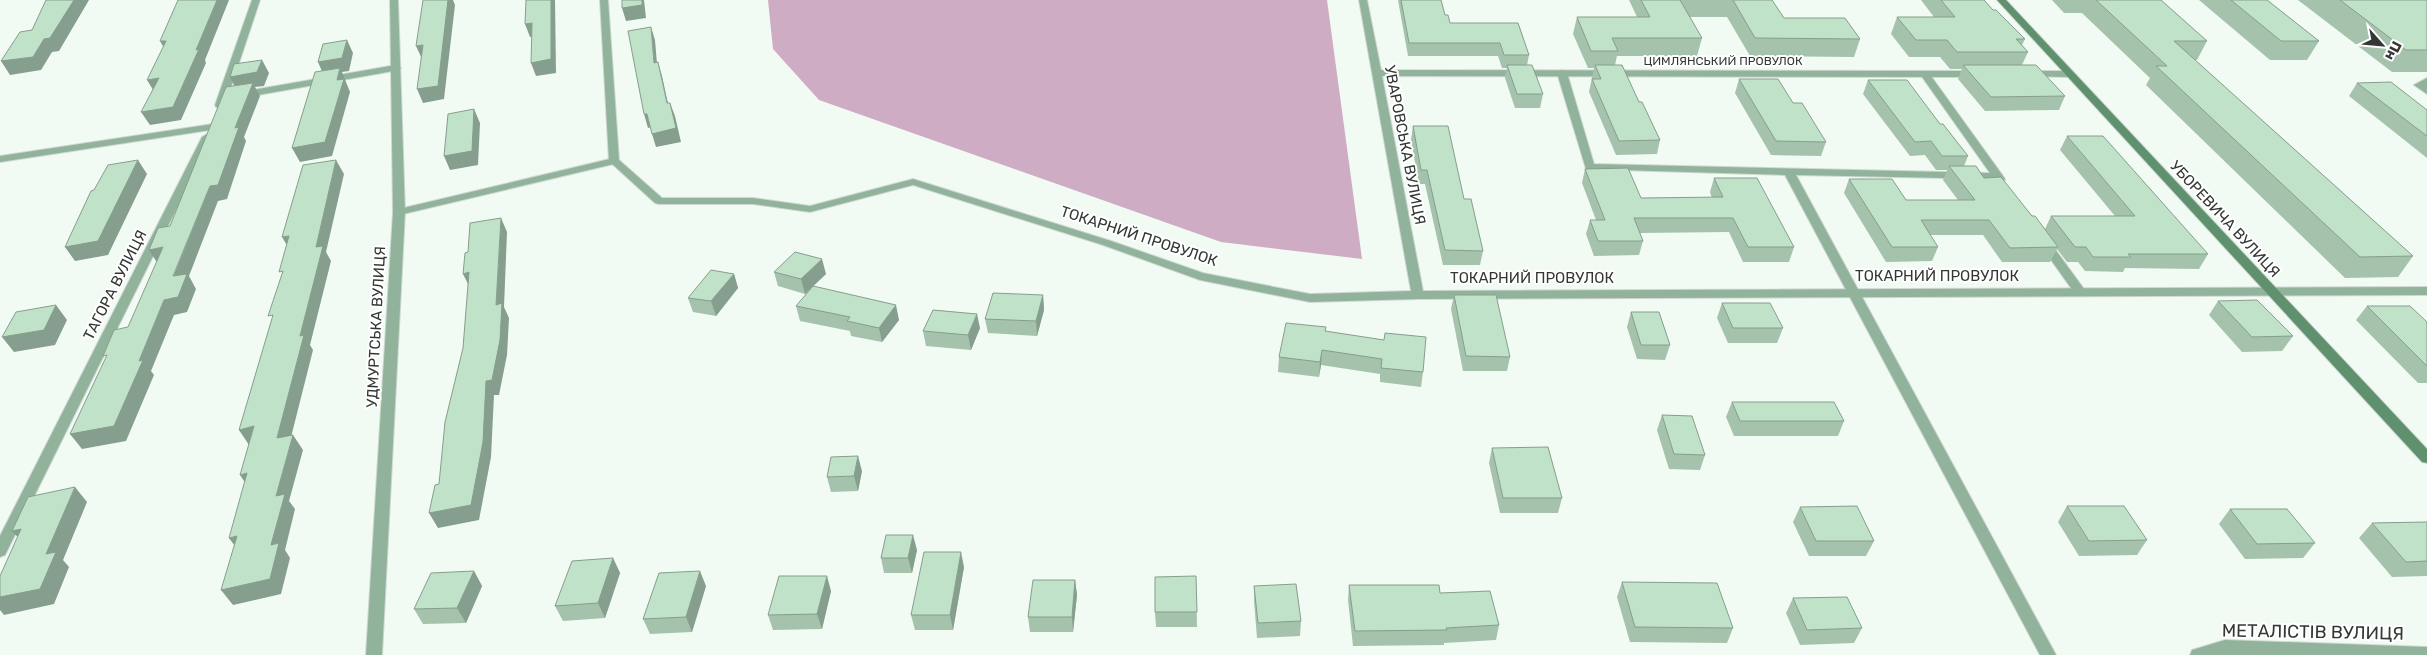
<svg xmlns="http://www.w3.org/2000/svg" width="2427" height="655" font-family="Rubik,sans-serif">
	<style>
		.forest { fill: #cdacc4 }
		.lines { fill: none; stroke-linecap: round; stroke-linejoin: round }
		.lane-casing { stroke: #cfd8d2; stroke-width: 2 }
		.street-casing { stroke: #cfd8d2; stroke-width: 2 }
		.secondary-casing { stroke: #cfd8d2; stroke-width: 2 }
		.lane { fill: #92b39b; fill-rule: evenodd }
		.street { fill: #92b39b; fill-rule: evenodd }
		.secondary { fill: #60916f; fill-rule: evenodd }
		.wall { fill: #a5c2ad }
		.shaded-wall { fill: #869e8d }
		.building { fill: #c0e2c9; stroke: #869e8d }
		.labels { text-anchor: middle; stroke-width: 4; stroke-linejoin: round; paint-order: stroke }
		.far-street-label { font-size: 12px; fill: #343835; stroke: #fff }
		.street-label { font-size: 15px; fill: #343835; stroke: #fff }
		.near-street-label { font-size: 18px; fill: #343835; stroke: #fff }
	</style>
	<rect width="100%" height="100%" fill="#f1fbf4"/>
	<path class="forest" d="M768 0H1327L1362 259 1221 242 819 100 773 49Z"/>
	<g class="lines">
		<g class="lane-casing">
			<path id="lane" d="M396 65 401 68 399 70 241 98 236 95 241 92Z
				M1562 70 1567 73 1594 164 1990 173 1920 74 1925 71 1928 72 2003 176 2005 179 2004 181 2000 182 1995 179 1796 175 2056 655H2040L1785 175 1586 169 1557 73Z
				M2427 78V94L2414 85Z
				M213 124 218 127 217 129 0 162V156Z
				M614 158 618 159 619 161 618 163 399 215 393 212 399 209Z
				M2045 239 2049 241 2084 289 2086 292 2084 295H2076L2039 243Z"/>
		</g>
		<g class="street-casing">
			<path id="street" d="M252 0H260L225 105 220 108 216 107 215 105Z
				M390 0H398L405 212 382 655H366L393 212Z
				M600 0H608L619 160 662 198H753L810 206 913 179 1111 241 1203 273 1310 294 1411 291 1359 0H1367L1381 70 1977 71 1982 74 1977 77 1382 76 1423 291 2427 287V295L1418 299 1310 302 1200 280 1103 245 913 185 810 212 753 204H659L655 203 609 161Z
				M2027 71H2069L2074 74 2069 77 2024 76 2022 74Z
				M207 134 212 137 7 551 5 555 0 557V536L202 137Z
				M2225 640 2427 647V655H2190L2192 650Z"/>
		</g>
		<g class="secondary-casing">
			<path id="secondary" d="M1997 0H2006L2427 449V463L2422 462Z"/>
		</g>
		<use href="#lane" class="lane"/>
		<use href="#street" class="street"/>
		<use href="#secondary" class="secondary"/>
	</g>
	<path class="wall" d="M1398 0H1441L1445 15 1450 23H1518L1529 55 1527 65 1543 94 1540 108H1515L1505 78 1507 68H1502L1498 56H1408Z
		M1629 0H1772L1784 18 1860 39 1854 57 1750 56 1727 17H1690L1702 38 1697 56H1617L1615 65 1639 102 1660 140 1657 154 1616 155 1589 92 1594 68H1588L1573 34 1577 17H1637Z
		M1921 0H1984L1993 10 2025 39 2022 45 2028 52 2022 65 2065 96 2059 110 1985 111 1958 79 1962 69H1950L1940 57H1909L1891 34 1897 17H1934Z
		M2052 0H2161L2207 41 2197 60H2195L2413 256 2398 277 2345 278 2146 85 2150 78 2082 13H2064Z
		M2199 0H2267L2319 41 2307 60H2270Z
		M2298 0H2427V72H2392Z
		M1739 79 1793 103 1826 142 1821 156 1771 155 1735 93Z
		M1868 80 1940 124 1968 156 1964 166 1984 178 2032 216 2045 229 2051 216H2115L2060 150 2067 136 2208 254 2199 269 2125 268 2123 272 2085 271 2078 262H2067L2057 249 2050 262H2002L1983 235H1930L1938 247 1932 261 1886 262 1844 193 1849 179 1906 200H1958L1943 180 1947 170H1936L1925 155 1910 156 1863 94Z
		M2357 83 2427 110V158L2349 96Z
		M1413 126 1464 199 1483 251 1480 265H1443L1425 184H1419L1411 140Z
		M1585 169 1641 198H1712L1710 192 1714 178 1794 247 1789 262H1743L1729 232 1640 233 1643 241 1639 255 1594 256 1586 234 1590 220H1596L1582 183Z
		M774 272 826 274 813 286 899 320 882 342 851 336 850 331 800 321 796 306 813 286 805 294 778 286Z
		M734 274 738 288 716 316 693 312 688 298Z
		M1043 295 1044 310 1037 336 988 333 985 319Z
		M1454 295 1510 357 1507 371H1463L1451 309Z
		M2218 301 2293 336 2282 351 2242 352 2209 315Z
		M1722 303 1783 328 1777 343H1728L1717 318Z
		M2367 306 2427 322V383H2418L2356 320Z
		M1631 312 1670 345 1665 360 1637 359 1627 327Z
		M980 328 971 350 926 346 923 331Z
		M1325 331 1423 372 1421 387 1380 382V374L1321 365 1319 377 1278 372 1279 357Z
		M1732 402 1844 421 1838 436H1734L1726 417Z
		M1662 415 1705 455 1700 470 1669 469 1657 430Z
		M1492 448 1562 498 1558 513H1500L1489 463Z
		M862 471 858 491 831 492 827 477Z
		M2067 506 2147 540 2137 555 2079 556 2058 522Z
		M1800 507 1874 541 1866 556H1809L1793 522Z
		M2230 509 2315 543 2303 558 2245 559 2219 524Z
		M2427 522V576L2392 577 2359 538 2372 523Z
		M917 550 912 573H884L881 558Z
		M613 558 620 573 605 618 563 621 555 606Z
		M964 567 953 630H915L911 615Z
		M474 571 482 586 466 623 423 624 414 609Z
		M1196 576 1197 627H1156L1155 612Z
		M1075 580 1077 595 1073 632H1030L1028 617Z
		M1622 582 1733 628 1727 643 1630 642 1617 597Z
		M1349 585 1440 593 1499 625 1496 640 1444 643V645L1353 646 1348 600Z
		M706 586 692 632 650 634 643 619Z
		M1254 586 1301 621 1300 636 1257 638 1254 601Z
		M831 591 822 629 773 630 768 615Z
		M1793 598 1862 628 1854 643 1800 645 1786 613Z"/>
	<path class="shaded-wall" d="M74 0H89L59 51 52 52 41 70 10 75 1 61 44 39Z
		M217 0H229L205 60 206 63 181 120 150 125 141 112 196 50Z
		M448 0H453L455 5 444 99 423 103 417 89Z
		M551 0H555L556 73 536 76 531 63Z
		M642 0H644L646 18 626 21 622 8Z
		M532 23 537 36 530 37 525 24Z
		M651 27 655 40 658 76 654 63Z
		M347 40 353 53 349 71 342 72 350 92 332 156 300 162 292 148 324 76 318 62Z
		M160 41H166L168 55Z
		M423 45 422 59 416 46Z
		M262 60 269 73 264 86 255 87 260 96 244 137 246 141 227 199 218 201 189 276 196 289 187 312 174 315 151 371 154 375 126 441 82 449 70 434 139 361 210 186 235 128 237 91 230 77Z
		M658 62 662 76 671 117 667 103Z
		M159 78 155 93 147 80Z
		M670 103 675 116 681 142 656 147 652 134Z
		M474 109 480 123 478 165 450 170 444 156Z
		M644 114H647L652 127 648 128Z
		M138 160 147 174 108 255 75 261 65 247Z
		M336 160 344 174 326 252 331 261 310 345 313 350 287 453 277 438 316 247Z
		M501 218 507 232 504 307 509 318 507 355 499 395H494L491 457 479 520 438 528 429 513 486 381 496 305Z
		M289 236 291 252 282 237Z
		M163 247 158 264 149 250Z
		M822 259 826 274 805 294 801 279Z
		M469 272 470 288 463 274Z
		M734 274 738 288 716 316 711 301Z
		M1043 295 1044 310 1037 336 1036 321Z
		M56 305 67 320 55 345 14 352 2 337Z
		M896 305 899 320 882 342 879 328Z
		M977 314 980 328 971 350 968 335Z
		M1322 350 1321 365 1319 377 1320 362Z
		M254 426 249 445 239 430Z
		M293 435 303 450 289 501 295 509 285 550 290 558 281 594 233 605 221 590 276 496Z
		M858 456 862 471 858 491 854 476Z
		M247 473 250 490 240 475Z
		M75 487 87 502 63 560 69 567 54 604 4 615 0 610V597L46 554Z
		M21 529 26 546 12 531Z
		M913 535 917 550 912 573 908 558Z
		M237 536 240 553 229 538Z
		M961 552 964 567 953 630 950 615Z
		M613 558 620 573 605 618 598 603Z
		M474 571 482 586 466 623 457 608Z
		M700 571 706 586 692 632 686 617Z
		M827 576 831 591 822 629 817 614Z
		M1075 580 1077 595 1073 632 1072 617Z"/>
	<path class="building" d="M46 0H74L50 38 44 39 33 57 1 61 20 32 32 30Z
		M178 0H217L196 50 199 49 173 107 141 112 159 78 147 80 166 41H160Z
		M423 0H448L438 86 417 89 423 45 416 46Z
		M526 0H551V59L531 63 532 23 525 24Z
		M622 0H642V5L622 8Z
		M1401 0H1441L1445 15H1448L1450 23H1518L1529 55H1504L1500 43H1409Z
		M1641 0H1680L1702 38H1612L1618 51H1591L1577 17H1650Z
		M1733 0H1772L1784 18H1845L1860 39 1755 38Z
		M1941 0H1984L1993 10H1996L2025 39H2016L2028 52H1957L1947 40H1916L1897 17H1955Z
		M2096 0H2161L2207 41H2174L2413 256 2360 257 2156 66H2167Z
		M2231 0H2267L2319 41H2281Z
		M2340 0H2427V50H2406Z
		M651 27 654 63 658 62 667 103H670L676 128 652 134 647 114H644L628 31Z
		M347 40 342 58 318 62 323 44Z
		M262 60 257 72 230 77 234 64Z
		M1507 65H1532L1543 94H1517Z
		M1595 65H1622L1639 102H1642L1660 140 1619 141 1592 79H1601Z
		M1963 65H2036L2065 96 1991 97Z
		M340 68 337 80 344 79 325 142 292 148 315 72Z
		M1739 79H1778L1793 103H1802L1826 142 1776 141Z
		M1868 80H1907L1940 124H1943L1968 156H1942L1931 141 1915 142Z
		M2391 82 2427 110V136L2357 83Z
		M253 83 235 128 239 127 218 185 210 186 173 276 187 274 178 297 164 300 139 361 143 360 114 426 70 434 107 355 103 356 114 330 128 327 163 247 149 250 158 228 170 226 226 87Z
		M474 109 472 151 444 156 448 114Z
		M1413 126H1448L1464 199H1471L1483 251 1445 250 1427 170H1421Z
		M2067 136H2103L2208 254H2128L2131 257H2093L2086 247H2075L2051 216H2135Z
		M138 160 98 241 65 247 91 191 94 190 108 165Z
		M336 160 316 247 323 246 300 336 304 335 277 438 293 435 276 496 285 494 271 545 279 543 270 579 221 590 237 536 229 538 247 473 240 475 254 426 239 430 273 315 268 316 283 271 279 272 289 236 282 237 303 165Z
		M1949 166H1976L1984 178 2001 177 2032 216H2035L2058 247 2010 248 1989 220H1921L1938 247H1892L1849 179H1892L1906 200H1975Z
		M1628 168 1641 198 1723 197 1714 178H1757L1794 247H1748L1733 218H1634L1643 241H1598L1590 220H1605L1585 169Z
		M501 218 496 305 502 303 500 340 492 380 486 381 483 442 471 505 429 513 435 485 439 484 445 422 463 348 469 272 463 274 465 253 468 252 470 223Z
		M795 252 822 259 801 279 774 272Z
		M711 270 734 274 711 301 688 298Z
		M813 286 896 305 879 328 847 321 850 317 796 306Z
		M993 293 1043 295 1036 321 985 319Z
		M1454 295H1496L1510 357 1466 356Z
		M2257 300 2293 336 2252 337 2218 301Z
		M1722 303H1770L1783 328H1733Z
		M56 305 44 330 2 337 16 312Z
		M2367 306H2410L2427 322V366Z
		M933 310 977 314 968 335 923 331Z
		M1631 312H1659L1670 345H1641Z
		M1286 323 1326 327 1325 331 1384 340 1385 333 1426 337 1423 372 1381 368 1382 359 1322 350 1320 362 1279 357Z
		M1732 402H1834L1844 421H1740Z
		M1662 415 1692 416 1705 455 1674 454Z
		M1548 447 1562 498H1503L1492 448Z
		M858 456 854 476 827 477 831 457Z
		M75 487 46 554 56 552 40 589 0 597V576L21 529 12 531 28 497Z
		M1857 506 1874 541H1816L1800 507Z
		M2067 506H2124L2147 540 2089 541Z
		M2230 509H2287L2315 543 2257 544Z
		M2427 522V561L2406 562 2372 523Z
		M886 535H913L908 558H881Z
		M924 552H961L950 615H911Z
		M613 558 598 603 555 606 572 561Z
		M474 571 457 608 414 609 431 573Z
		M700 571 686 617 643 619 659 573Z
		M779 576H827L817 614 768 615Z
		M1196 576 1197 612H1155V577Z
		M1033 580H1075L1072 617H1028Z
		M1622 582 1717 583 1733 628 1635 627Z
		M1296 584 1301 621 1258 623 1254 586Z
		M1349 585H1439L1440 593 1490 591 1499 625 1446 628 1447 630 1355 631Z
		M1847 597 1862 628 1807 630 1793 598Z"/>
	<g class="labels">
		<g class="far-street-label">
			<text x="1723" y="65">ЦИМЛЯНСЬКИЙ ПРОВУЛОК</text>
		</g>
		<g class="street-label">
			<text transform="translate(1405 145) rotate(79)" y="5">УВАРОВСЬКА ВУЛИЦЯ</text>
			<text transform="translate(2225 219) rotate(47)" y="5">УБОРЕВИЧА ВУЛИЦЯ</text>
			<text transform="translate(1139 236) rotate(18)" y="5">ТОКАРНИЙ ПРОВУЛОК</text>
			<text x="1937" y="281">ТОКАРНИЙ ПРОВУЛОК</text>
			<text x="1532" y="283">ТОКАРНИЙ ПРОВУЛОК</text>
			<text transform="translate(115 285) rotate(-63)" y="5">ТАГОРА ВУЛИЦЯ</text>
			<text transform="translate(376 327) rotate(-87)" y="5">УДМУРТСЬКА ВУЛИЦЯ</text>
		</g>
		<g class="near-street-label">
			<text transform="translate(2313 632) rotate(1)" y="6">МЕТАЛІСТІВ ВУЛИЦЯ</text>
		</g>
	</g>
	<g transform="translate(2382 45) rotate(117)" stroke="#ffffff" stroke-width="4" paint-order="stroke">
	<path d="M0-4L9 19L0 12L-9 19Z" fill="#343835"/>
	<text y="-8" font-size="14" font-weight="bold" text-anchor="middle" fill="#343835">Пн</text>
	</g>
</svg>
